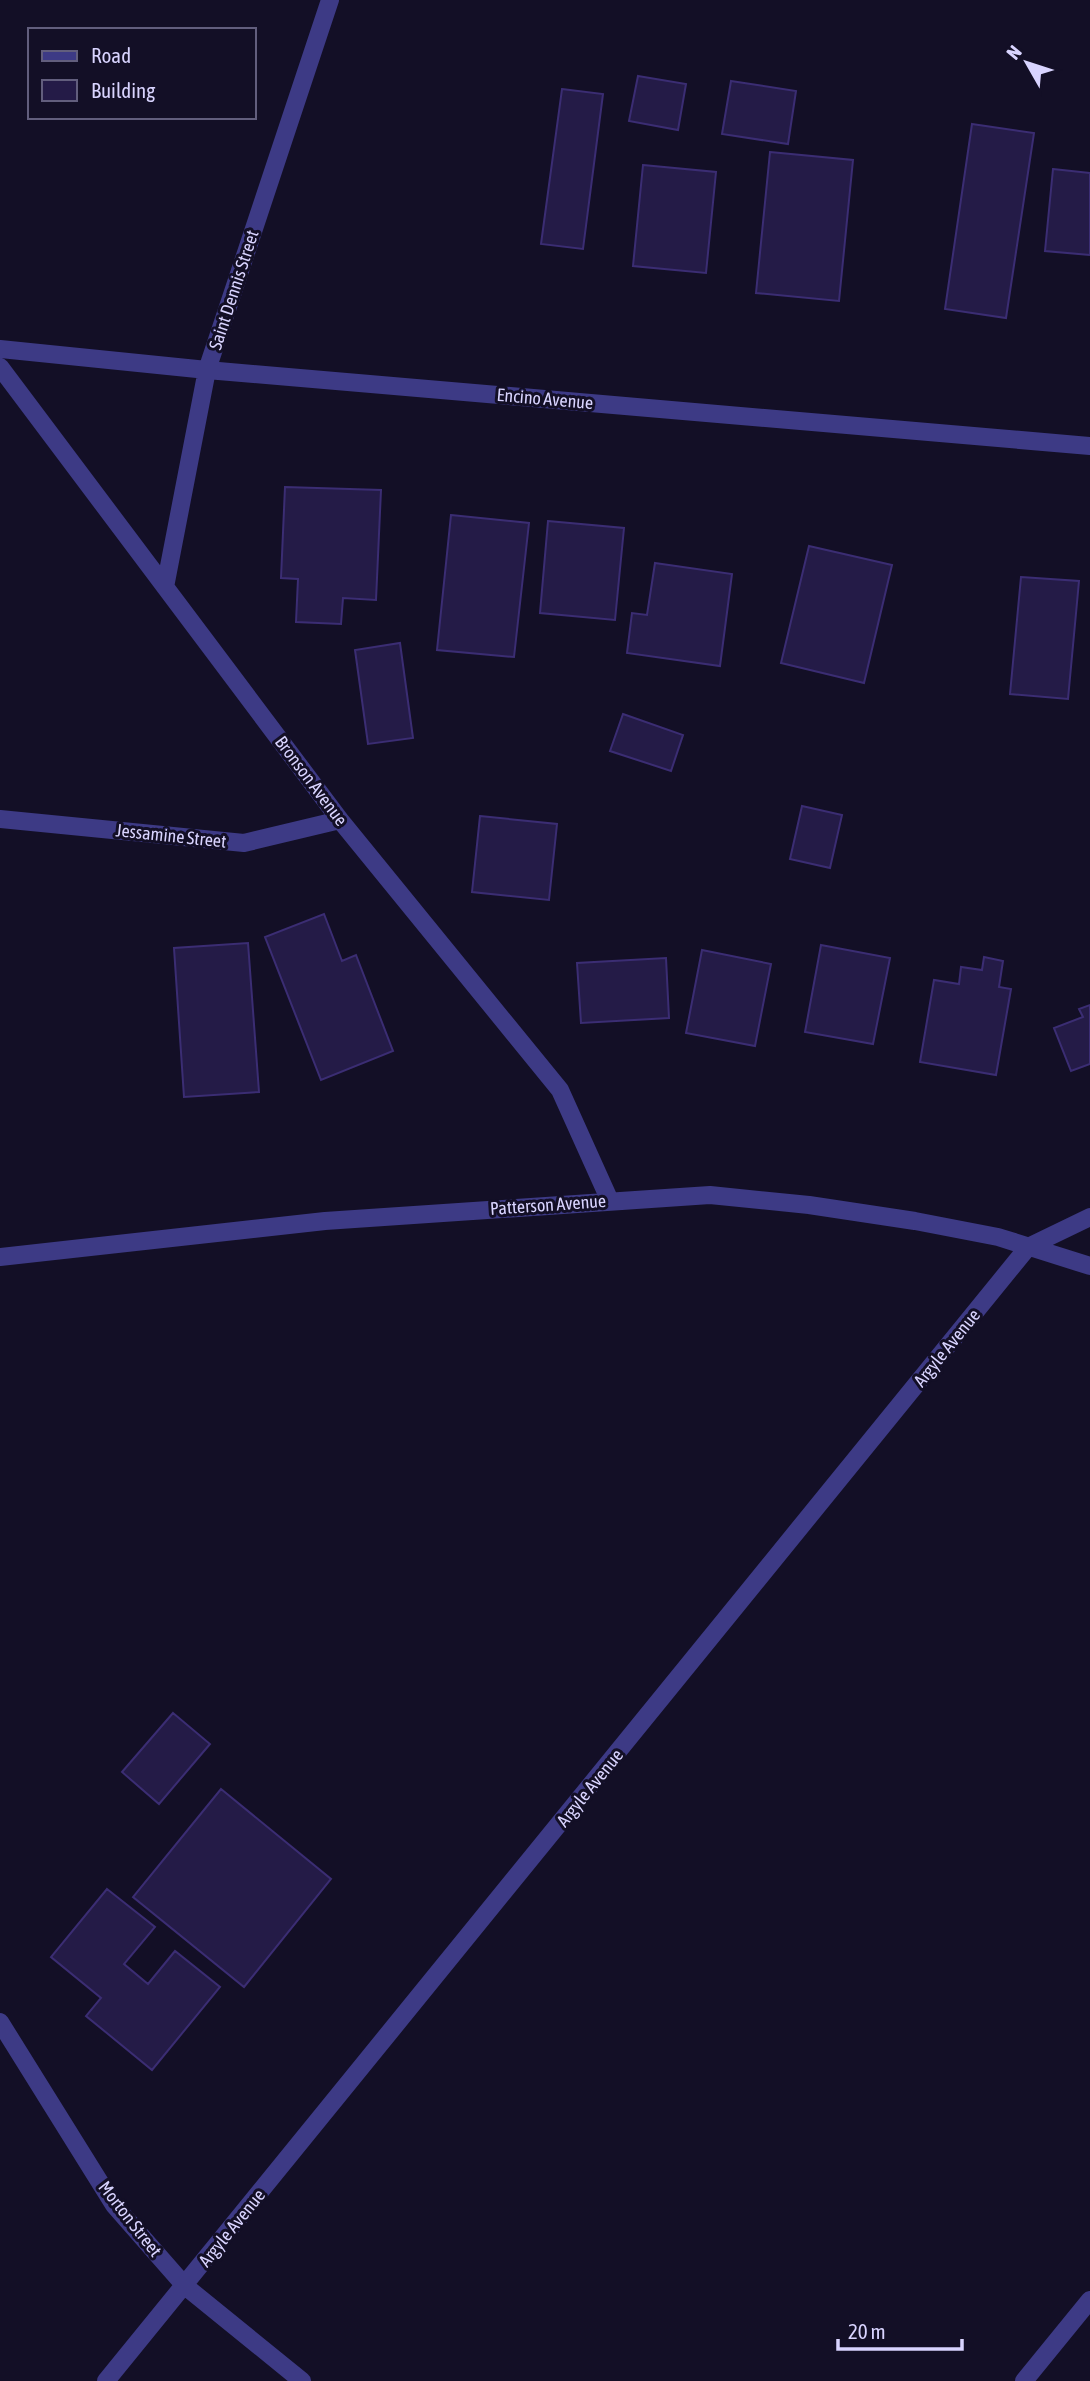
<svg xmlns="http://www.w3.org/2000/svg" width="1090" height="2381" font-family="'Asap Condensed',sans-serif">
	<rect width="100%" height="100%" fill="#130f26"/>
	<path fill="#241b47" stroke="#3b2d73" stroke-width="2" d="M638 76 686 84 678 130 629 121Z
		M731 81 796 91 788 144 722 134Z
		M562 89 603 94 583 249 541 244Z
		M972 124 1034 133 1006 318 945 309Z
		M770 152 853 160 839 301 756 293Z
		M643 165 716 172 706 273 633 266Z
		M1053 169 1090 173V255L1045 251Z
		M285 487 381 490 376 600 343 598 341 624 296 622 298 579 281 578Z
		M451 515 529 523 514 657 437 650Z
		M548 521 624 528 615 620 540 613Z
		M809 546 892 565 864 683 781 663Z
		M655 563 732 574 720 666 627 653 632 613 647 615Z
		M1021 577 1079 581 1068 699 1010 694Z
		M400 643 413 738 368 744 355 650Z
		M623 714 683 735 671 771 610 751Z
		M802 806 842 815 830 868 790 859Z
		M480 816 557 824 549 900 472 892Z
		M324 914 342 961 356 955 393 1051 321 1080 265 937Z
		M248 943 259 1092 184 1097 174 948Z
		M821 945 890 958 873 1044 805 1032Z
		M702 950 771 964 755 1046 686 1033Z
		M984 957 1003 961 999 987 1011 989 996 1075 920 1062 934 980 959 984 961 967 982 970Z
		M666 958 669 1018 581 1023 577 963Z
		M1090 1005V1064L1071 1071 1054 1028 1083 1017 1079 1009Z
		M173 1713 210 1744 159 1804 122 1772Z
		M221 1789 331 1879 244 1987 133 1897Z
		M107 1889 155 1927 124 1964 148 1984 175 1951 220 1987 152 2070 86 2016 101 1998 51 1957Z"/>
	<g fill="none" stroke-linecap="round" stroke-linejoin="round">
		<path stroke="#3d3a85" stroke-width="18" d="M0 349 207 370 1090 446
			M0 367 340 820 560 1090 610 1201
			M165 587 207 370 330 0
			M0 819 244 843 340 820
			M0 1257 325 1221 710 1195 809 1205 915 1221 998 1237 1090 1266
			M0 2022 114 2205 185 2286 302 2381
			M106 2381 1028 1247 1090 1217
			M1024 2381 1090 2300"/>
	</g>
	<g text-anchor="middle" stroke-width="6" stroke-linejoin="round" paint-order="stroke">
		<g font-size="18" fill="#d9d4ff" stroke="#130f26">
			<text transform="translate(234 290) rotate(-72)" y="6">Saint Dennis Street</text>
			<text transform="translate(545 399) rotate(5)" y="6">Encino Avenue</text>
			<text transform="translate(311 781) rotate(53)" y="6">Bronson Avenue</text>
			<text transform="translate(171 836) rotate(6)" y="6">Jessamine Street</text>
			<text transform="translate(548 1205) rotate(-4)" y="6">Patterson Avenue</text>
			<text transform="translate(947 1348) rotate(-51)" y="6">Argyle Avenue</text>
			<text transform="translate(590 1788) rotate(-51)" y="6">Argyle Avenue</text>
			<text transform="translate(130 2219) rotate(52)" y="6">Morton Street</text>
			<text transform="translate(232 2228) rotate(-51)" y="6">Argyle Avenue</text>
		</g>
	</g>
	<rect x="28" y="28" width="228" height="91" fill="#130f26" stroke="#625e7d" stroke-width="2"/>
	<rect x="42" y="51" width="35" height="10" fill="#3d3a85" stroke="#625e7d" stroke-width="2"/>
	<text x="91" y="63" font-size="21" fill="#d9d4ff">Road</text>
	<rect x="42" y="80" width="35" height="21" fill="#241b47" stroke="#625e7d" stroke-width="2"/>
	<text x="91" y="98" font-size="21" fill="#d9d4ff">Building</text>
	<g transform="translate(1027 63) rotate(309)" stroke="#130f26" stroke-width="5" paint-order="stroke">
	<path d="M0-5L12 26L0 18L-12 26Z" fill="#d9d4ff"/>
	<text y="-10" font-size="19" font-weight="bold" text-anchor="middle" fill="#d9d4ff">N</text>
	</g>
	<path d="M838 2339v10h124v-10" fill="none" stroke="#d9d4ff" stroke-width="3.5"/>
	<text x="848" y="2339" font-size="21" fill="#d9d4ff" stroke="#130f26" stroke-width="5" paint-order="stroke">20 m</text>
</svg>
